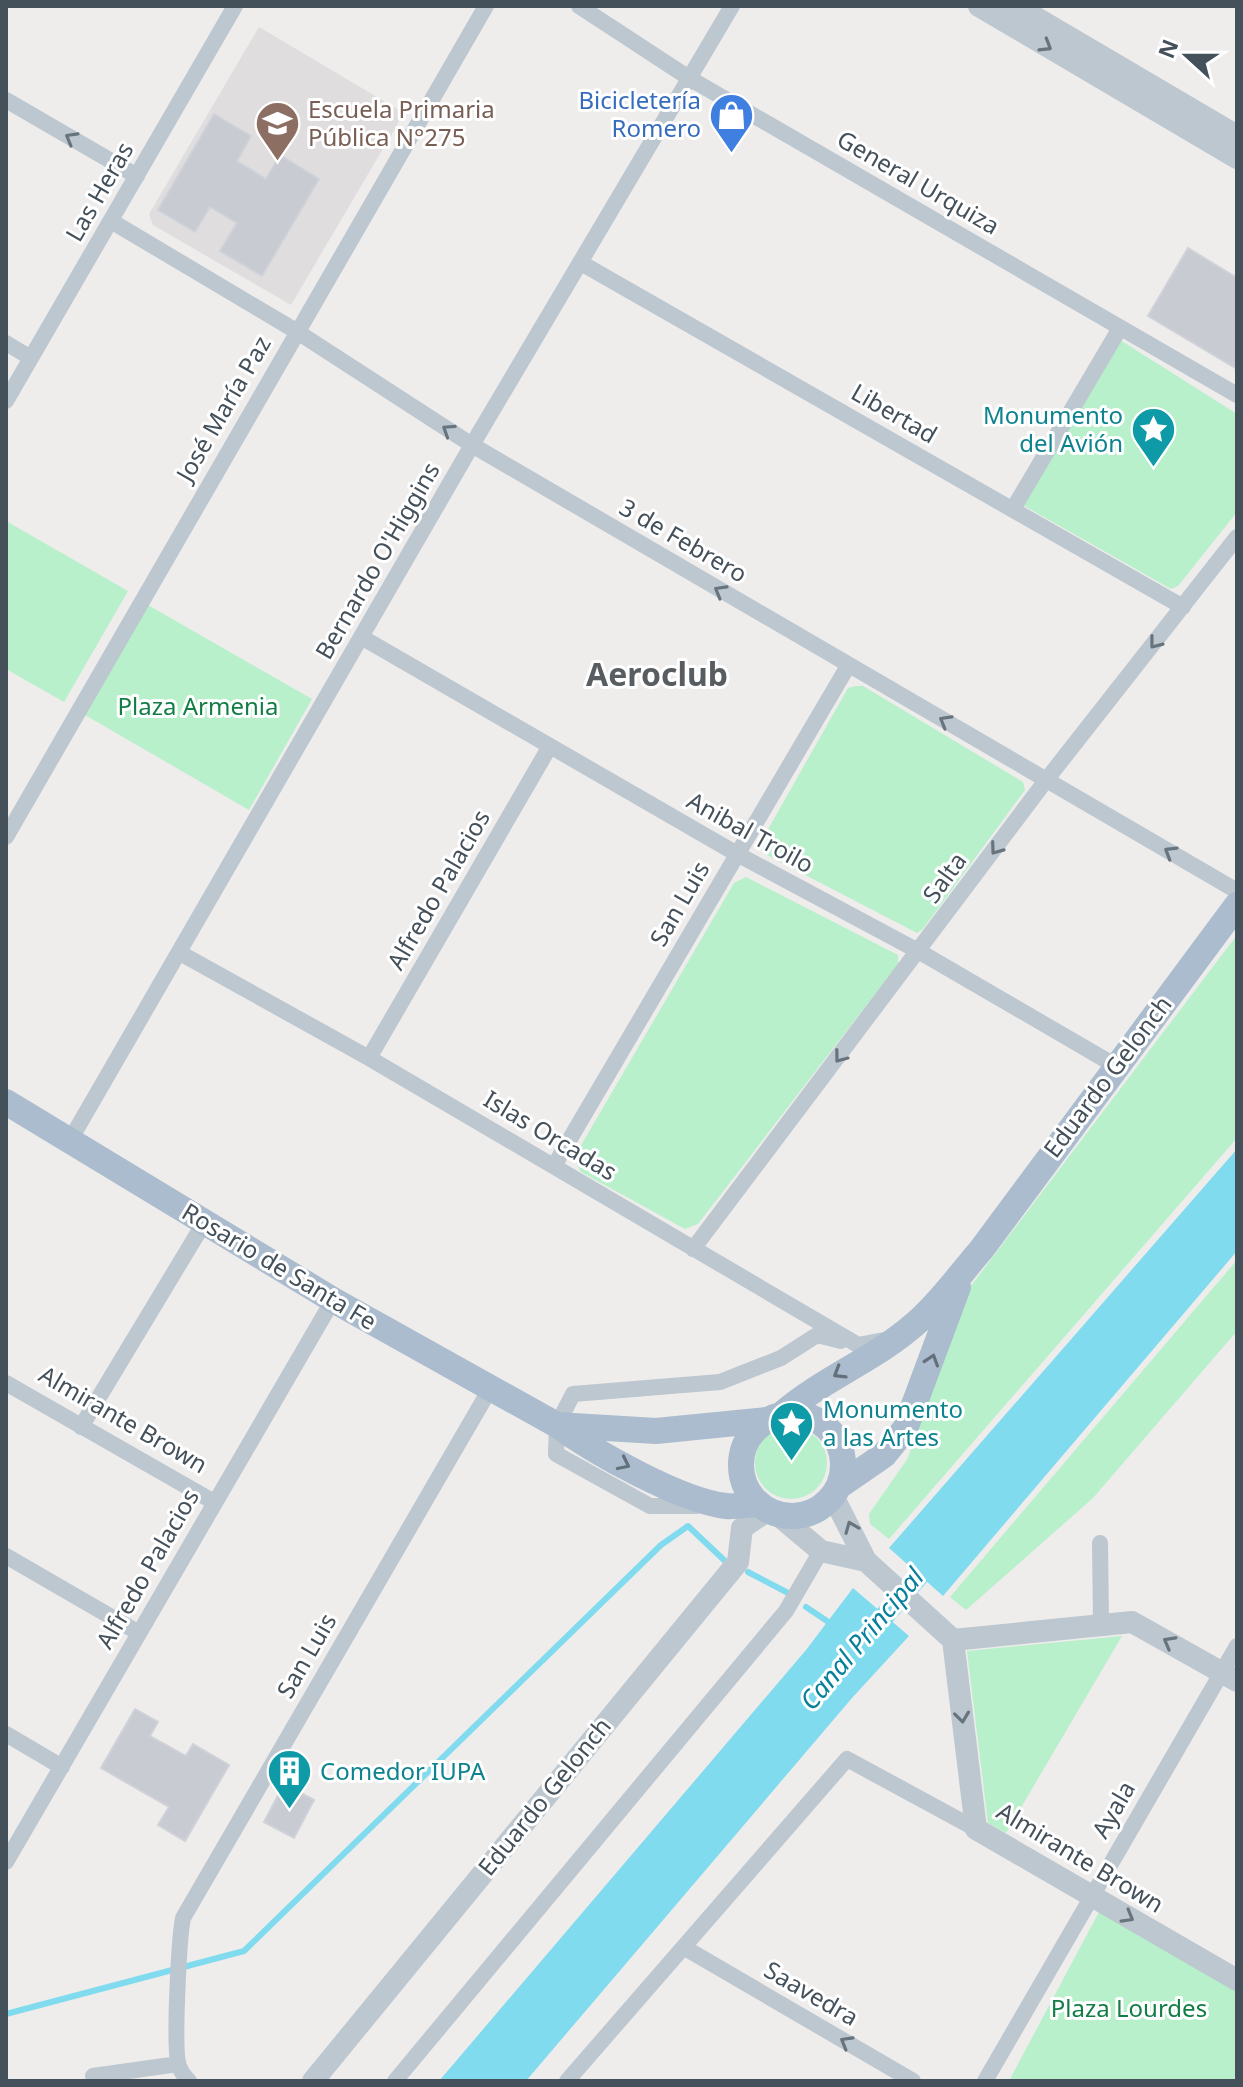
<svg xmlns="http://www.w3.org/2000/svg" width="1243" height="2087" font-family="'Noto Sans',sans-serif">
	<rect width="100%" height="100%" fill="#efecec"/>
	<path fill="#e0ddde" d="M259 27 404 113 291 305 153 225 149 214Z"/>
	<path fill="#b7f0cb" d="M1120 340 1237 414V512L1178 586 1171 589 1021 504Z
		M6 521 128 591 64 702 6 669Z
		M148 605 312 699 249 810 85 715Z
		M856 686H863L1023 782 1025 790 923 929 917 933 765 854 758 847 848 688Z
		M746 877 898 955V964L698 1224 685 1229 581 1172 575 1161 576 1154 734 883Z
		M1237 935V1138L889 1539 870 1524 869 1514 908 1458 961 1299Z
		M1237 1260V1331L1093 1498 966 1610 950 1597Z
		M755 1463a36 36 0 1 1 72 0a36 36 0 1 1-72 0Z
		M1122 1636 1006 1833 988 1823 967 1651Z
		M1100 1910 1237 1987V2081H1009Z"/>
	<path fill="#81dbef" d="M1237 1149V1251L943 1596 889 1548Z
		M853 1588 909 1636 852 1698 526 2081H439L806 1650Z"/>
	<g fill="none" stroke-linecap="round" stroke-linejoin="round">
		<path stroke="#81dbef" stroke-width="6" d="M748 1572 792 1595
			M806 1607 833 1625
			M6 2014 244 1951 661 1545 688 1526 724 1560"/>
		<path stroke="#81dbef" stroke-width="20" d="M869 1634 937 1555"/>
	</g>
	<path fill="#c8cbd1" stroke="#cfd2d8" stroke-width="2" d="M214 114 251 136 237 161 266 179 280 155 319 179 262 276 220 251 237 223 210 207 195 232 158 210Z
		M1188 248 1237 278V369L1148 316Z
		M135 1709 158 1722 150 1736 186 1756 193 1744 229 1765 185 1841 158 1825 169 1807 101 1768Z
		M284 1784 314 1800 294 1838 264 1822Z"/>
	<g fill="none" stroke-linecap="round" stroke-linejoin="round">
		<path stroke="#bcc7cf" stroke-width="16" d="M579 6 689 78 1237 395
			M6 100 137 176
			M111 221 296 331 472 445 1237 891
			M581 263 1183 607
			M6 343 31 358
			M6 401 235 6
			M1013 509 1120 328
			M363 638 737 854 920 952 1116 1066
			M6 837 486 6
			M180 953 369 1058 858 1345 884 1340
			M369 1058 550 746
			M69 1142 472 445 732 6
			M554 1166 848 666
			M693 1249 1047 779 1237 537
			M6 1383 214 1502
			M81 1427 204 1223
			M696 1506H650L556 1454 557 1425 573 1394 720 1382 781 1358 817 1335 841 1341
			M1100 1543 1101 1623
			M6 1556 139 1633
			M6 1734 62 1767
			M6 1862 333 1300
			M685 1948 913 2081
			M93 2076 178 2064
			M189 2081C185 2077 181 2072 179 2066 173 2051 179 1938 183 1918L490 1389
			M395 2081 786 1611 821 1551
			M567 2081 847 1759 976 1829
			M985 2081 1237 1646"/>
		<path stroke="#bcc7cf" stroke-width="22" d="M979 6 1237 158
			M1016 6 1237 136
			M833 1496 866 1561 953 1640 1132 1622 1237 1681
			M778 1515 821 1551 866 1561
			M953 1640 976 1829 1237 1980
			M313 2081 738 1562 742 1528 767 1511"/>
		<path stroke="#aabccd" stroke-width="26" d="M6 1102 333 1300 557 1425C594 1452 681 1501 726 1506 735 1507 747 1504 757 1504
			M741 1465a51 51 0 1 1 102 0a51 51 0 1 1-102 0Z
			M781 1415C822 1379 874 1360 915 1324 940 1303 960 1274 981 1250L1237 905
			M557 1425 656 1431 766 1420
			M839 1486 884 1455 905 1429 958 1287"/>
	</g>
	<defs><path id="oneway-chevron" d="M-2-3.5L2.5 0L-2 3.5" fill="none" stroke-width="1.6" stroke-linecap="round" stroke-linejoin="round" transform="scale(2)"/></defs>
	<g stroke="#68747d">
		<use href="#oneway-chevron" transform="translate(1046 46) rotate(31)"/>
		<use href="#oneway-chevron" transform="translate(71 138) rotate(-150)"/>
		<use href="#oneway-chevron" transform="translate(448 430) rotate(-147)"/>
		<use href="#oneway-chevron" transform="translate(720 591) rotate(-150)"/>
		<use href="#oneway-chevron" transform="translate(1155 643) rotate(128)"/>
		<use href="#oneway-chevron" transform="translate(945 721) rotate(-150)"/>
		<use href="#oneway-chevron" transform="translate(996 849) rotate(126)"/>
		<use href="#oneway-chevron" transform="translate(1170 852) rotate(-149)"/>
		<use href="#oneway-chevron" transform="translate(840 1057) rotate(127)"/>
		<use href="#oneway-chevron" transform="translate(851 1527) rotate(-112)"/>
		<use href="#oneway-chevron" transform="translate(1169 1642) rotate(-151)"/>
		<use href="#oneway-chevron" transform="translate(962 1717) rotate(83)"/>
		<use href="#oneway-chevron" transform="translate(1128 1917) rotate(30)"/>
		<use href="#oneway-chevron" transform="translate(846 2042) rotate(-150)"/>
	</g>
	<g stroke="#63707c">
		<use href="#oneway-chevron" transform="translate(932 1360) rotate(-72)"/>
		<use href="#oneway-chevron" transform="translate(839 1373) rotate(149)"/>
		<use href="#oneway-chevron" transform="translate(624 1464) rotate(26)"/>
	</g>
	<defs>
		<symbol id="shop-pin" viewBox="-11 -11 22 30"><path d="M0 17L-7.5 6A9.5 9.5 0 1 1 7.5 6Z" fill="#3f7fe0" stroke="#fff"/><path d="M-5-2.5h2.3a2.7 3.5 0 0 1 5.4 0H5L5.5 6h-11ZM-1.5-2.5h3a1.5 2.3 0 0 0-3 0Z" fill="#fff"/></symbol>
		<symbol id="school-pin" viewBox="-11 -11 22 30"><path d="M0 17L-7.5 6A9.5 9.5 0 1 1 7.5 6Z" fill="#8d6e63" stroke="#fff"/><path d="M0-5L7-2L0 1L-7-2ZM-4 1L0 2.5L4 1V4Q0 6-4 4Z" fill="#fff"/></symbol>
		<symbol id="sight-pin" viewBox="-11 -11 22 30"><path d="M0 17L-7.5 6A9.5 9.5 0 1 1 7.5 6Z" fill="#0f9aa8" stroke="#fff"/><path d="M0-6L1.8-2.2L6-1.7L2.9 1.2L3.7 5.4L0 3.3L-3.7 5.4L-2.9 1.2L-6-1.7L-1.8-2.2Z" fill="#fff"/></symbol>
		<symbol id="building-pin" viewBox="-11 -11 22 30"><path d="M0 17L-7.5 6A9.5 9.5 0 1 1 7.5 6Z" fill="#0f9aa8" stroke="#fff"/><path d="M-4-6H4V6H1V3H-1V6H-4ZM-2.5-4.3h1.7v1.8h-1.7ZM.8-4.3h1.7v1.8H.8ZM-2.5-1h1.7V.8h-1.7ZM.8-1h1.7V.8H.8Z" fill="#fff"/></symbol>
	</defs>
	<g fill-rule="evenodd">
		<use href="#shop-pin" x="706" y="90" width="51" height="69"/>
		<use href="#school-pin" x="252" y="98" width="51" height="69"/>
		<use href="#sight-pin" x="1128" y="404" width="51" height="69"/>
		<use href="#sight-pin" x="766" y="1398" width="51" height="69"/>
		<use href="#building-pin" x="264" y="1746" width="51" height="69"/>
	</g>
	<g text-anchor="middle" stroke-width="6" stroke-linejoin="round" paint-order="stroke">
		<g font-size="24" fill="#366cbe" stroke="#fff" text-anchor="end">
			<text x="701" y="109">Bicicletería<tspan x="701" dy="28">Romero</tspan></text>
		</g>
		<g font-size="24" fill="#785e54" stroke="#fff" text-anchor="start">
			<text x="308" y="118">Escuela Primaria<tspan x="308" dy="28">Pública N°275</tspan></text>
		</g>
		<g font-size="24" fill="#44505a" stroke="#fff">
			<text transform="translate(918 183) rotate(30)" y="8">General Urquiza</text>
			<text transform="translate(100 192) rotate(-60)" y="8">Las Heras</text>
			<text transform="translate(224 409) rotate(-60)" y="8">José María Paz</text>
			<text transform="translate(894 414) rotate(30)" y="8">Libertad</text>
			<text transform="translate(683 541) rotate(30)" y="8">3 de Febrero</text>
			<text transform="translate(378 561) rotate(-60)" y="8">Bernardo O'Higgins</text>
			<text transform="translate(750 833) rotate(29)" y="8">Anibal Troilo</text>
			<text transform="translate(945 878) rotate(-54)" y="8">Salta</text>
			<text transform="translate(439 890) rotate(-60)" y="8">Alfredo Palacios</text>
			<text transform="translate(680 904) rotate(-60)" y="8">San Luis</text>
			<text transform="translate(1108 1077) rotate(-53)" y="8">Eduardo Gelonch</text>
			<text transform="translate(550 1136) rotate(31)" y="8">Islas Orcadas</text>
			<text transform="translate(279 1267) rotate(31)" y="8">Rosario de Santa Fe</text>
			<text transform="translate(123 1420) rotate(30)" y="8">Almirante Brown</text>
			<text transform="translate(148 1569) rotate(-60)" y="8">Alfredo Palacios</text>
			<text transform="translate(307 1656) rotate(-60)" y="8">San Luis</text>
			<text transform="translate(545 1797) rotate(-51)" y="8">Eduardo Gelonch</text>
			<text transform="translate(1114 1810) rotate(-60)" y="8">Ayala</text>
			<text transform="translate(1080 1858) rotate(31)" y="8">Almirante Brown</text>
			<text transform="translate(811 1994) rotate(30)" y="8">Saavedra</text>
		</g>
		<g font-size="24" fill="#0d838f" stroke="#fff" text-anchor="start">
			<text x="1123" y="424" text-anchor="end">Monumento<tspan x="1123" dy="28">del Avión</tspan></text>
			<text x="823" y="1418">Monumento<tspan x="823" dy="28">a las Artes</tspan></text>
			<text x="320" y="1780">Comedor IUPA</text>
		</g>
		<g font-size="24" fill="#127e45" stroke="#fff">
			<text x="198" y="715">Plaza Armenia</text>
			<text x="1129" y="2017">Plaza Lourdes</text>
		</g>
		<g font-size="26" font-style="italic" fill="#07809c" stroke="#fff">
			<text transform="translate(862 1639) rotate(-50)" y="9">Canal Principal</text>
		</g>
		<g font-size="32" font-weight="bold" fill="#585d61" stroke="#fff">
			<text x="657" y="686">Aeroclub</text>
		</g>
	</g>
	<rect width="1243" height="2087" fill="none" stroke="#44505a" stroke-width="16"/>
	<g transform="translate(1187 56) rotate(291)" stroke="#ffffff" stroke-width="6" paint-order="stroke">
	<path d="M0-6L14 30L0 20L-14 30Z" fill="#44505a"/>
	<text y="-12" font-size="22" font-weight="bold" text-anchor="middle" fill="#44505a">N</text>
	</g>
</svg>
